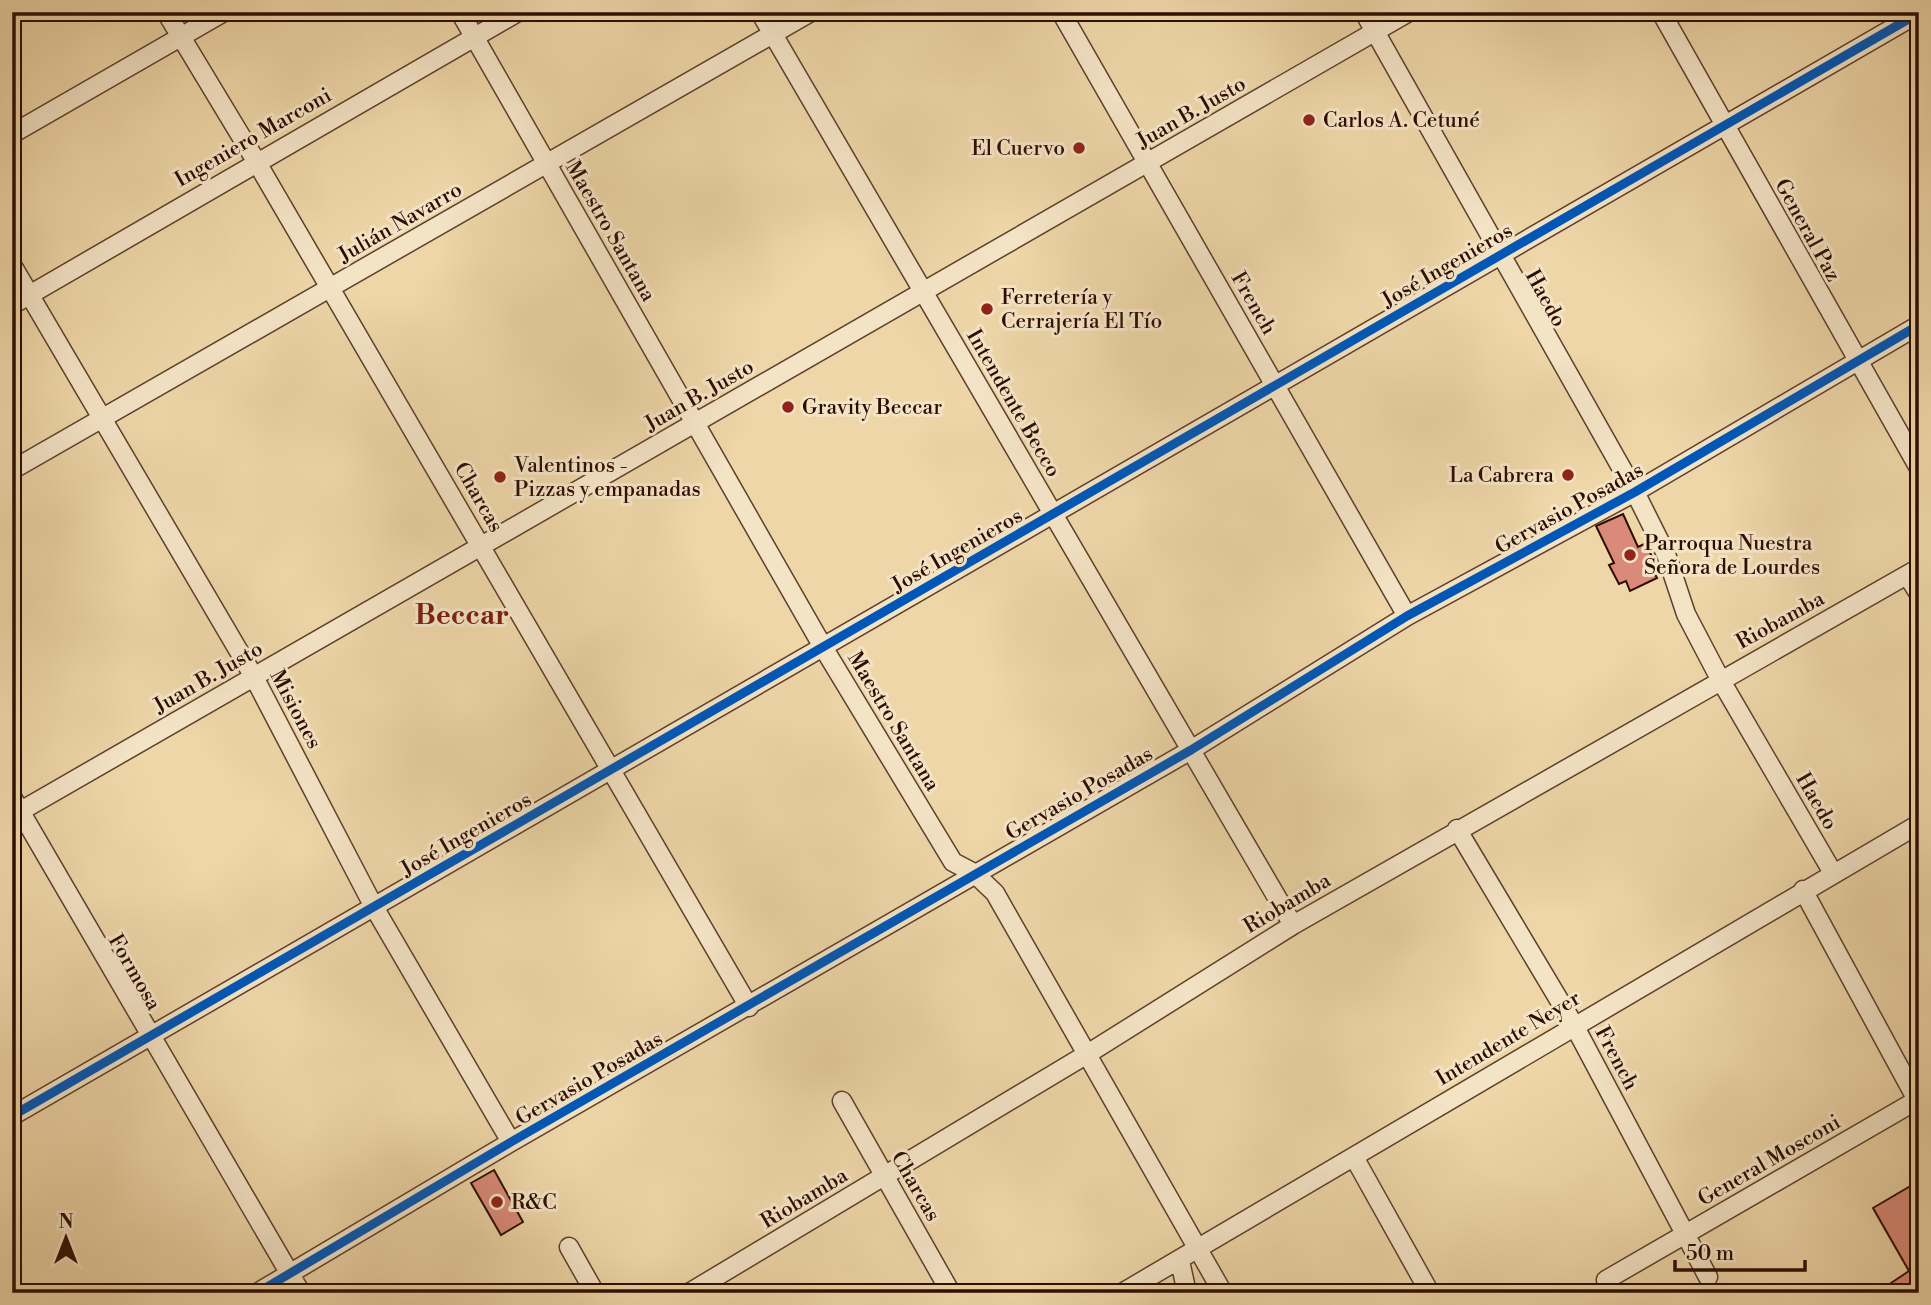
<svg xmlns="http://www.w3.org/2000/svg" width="1931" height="1305" font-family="'Libre Bodoni',serif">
	<rect width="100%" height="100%" fill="#eed6a8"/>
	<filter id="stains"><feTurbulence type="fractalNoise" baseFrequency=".00286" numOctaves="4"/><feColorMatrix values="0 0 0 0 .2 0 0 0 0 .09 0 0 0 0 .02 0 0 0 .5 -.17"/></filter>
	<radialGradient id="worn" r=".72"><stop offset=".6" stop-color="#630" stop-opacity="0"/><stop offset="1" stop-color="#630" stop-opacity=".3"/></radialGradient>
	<path fill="#da8a79" stroke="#2d0d00" stroke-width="2" d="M1623 514 1638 547 1646 543 1655 564 1651 566 1657 578 1630 591 1626 581 1619 584 1609 565 1614 563 1596 526Z
		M494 1170 523 1222 501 1235 471 1183Z
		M1919 1181V1293H1897L1891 1283 1909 1271 1873 1208Z"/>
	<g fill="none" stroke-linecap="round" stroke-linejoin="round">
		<defs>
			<path id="minor" d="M166 12 256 161 749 1007
				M460 12 823 647 953 862 974 873 995 893 1223 1293
				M760 12 1293 925
				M1061 12 1407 616
				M1364 12 1635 492 1666 554 1686 614 1720 679 1833 873
				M1661 12 1919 468
				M12 134 224 12
				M12 265 254 677 374 907 511 1142
				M12 305 518 12
				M12 470 811 12
				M1907 575 1919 594
				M12 797 301 1293
				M12 816 1409 12
				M1457 829 1574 1025 1708 1277
				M1803 890 1917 1100
				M842 1101 951 1293
				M12 1116 1919 13
				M1354 1157 1430 1293
				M569 1247 595 1293
				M1180 1261 1187 1293
				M1606 1280 1919 1099
				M257 1293 511 1142 1191 750 1407 616 1635 492 1919 325
				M689 1293 1089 1053 1293 925 1919 568
				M1122 1293 1919 824"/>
		</defs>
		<use href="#minor" stroke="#5d3f2a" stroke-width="21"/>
		<use href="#minor" stroke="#f4e4c6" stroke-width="18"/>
		<defs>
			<path id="cycleway" d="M12 1116 1919 13
				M257 1293 511 1142 1191 750 1407 616 1635 492 1919 325"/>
		</defs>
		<use href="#cycleway" stroke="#f4e4c6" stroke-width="13"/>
		<use href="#cycleway" stroke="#0057b8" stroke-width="9"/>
	</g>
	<g fill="#8f2418" stroke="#f4e4c6" stroke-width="2.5">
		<circle cx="1309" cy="120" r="7"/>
		<circle cx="1079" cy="148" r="7"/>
		<circle cx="987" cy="309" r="7"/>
		<circle cx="788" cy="407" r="7"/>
		<circle cx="1568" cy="475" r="7"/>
		<circle cx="500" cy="477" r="7"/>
		<circle cx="1630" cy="555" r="7"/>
		<circle cx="497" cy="1202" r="7"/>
	</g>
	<g text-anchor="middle" stroke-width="6" stroke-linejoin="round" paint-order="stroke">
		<g font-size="21" fill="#2d0d00" stroke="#f4e4c6">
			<text transform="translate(1191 112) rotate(-30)" y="7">Juan B. Justo</text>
			<text transform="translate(253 137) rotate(-30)" y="7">Ingeniero Marconi</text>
			<text transform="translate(400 222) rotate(-30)" y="7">Julián Navarro</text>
			<text transform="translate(1808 230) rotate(61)" y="7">General Paz</text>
			<text transform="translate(611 231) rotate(60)" y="7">Maestro Santana</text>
			<text transform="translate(1447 265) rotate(-30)" y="7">José Ingenieros</text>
			<text transform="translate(1546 298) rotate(61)" y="7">Haedo</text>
			<text transform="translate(1254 303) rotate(60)" y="7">French</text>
			<text transform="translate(699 395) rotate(-30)" y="7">Juan B. Justo</text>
			<text transform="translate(1014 403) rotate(60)" y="7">Intendente Becco</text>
			<text transform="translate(479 497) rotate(60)" y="7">Charcas</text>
			<text transform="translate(1569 508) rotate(-29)" y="7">Gervasio Posadas</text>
			<text transform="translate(957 550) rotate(-30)" y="7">José Ingenieros</text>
			<text transform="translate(1780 620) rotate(-29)" y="7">Riobamba</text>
			<text transform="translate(208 677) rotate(-30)" y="7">Juan B. Justo</text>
			<text transform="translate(296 709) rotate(62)" y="7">Misiones</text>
			<text transform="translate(894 721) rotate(59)" y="7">Maestro Santana</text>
			<text transform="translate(1079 793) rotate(-30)" y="7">Gervasio Posadas</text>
			<text transform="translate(1817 801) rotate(60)" y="7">Haedo</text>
			<text transform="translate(466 834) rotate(-30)" y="7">José Ingenieros</text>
			<text transform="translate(1287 903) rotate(-31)" y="7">Riobamba</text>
			<text transform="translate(135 972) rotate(60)" y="7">Formosa</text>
			<text transform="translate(1508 1038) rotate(-31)" y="7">Intendente Neyer</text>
			<text transform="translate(1617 1058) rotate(62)" y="7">French</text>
			<text transform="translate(589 1078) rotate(-30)" y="7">Gervasio Posadas</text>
			<text transform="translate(1769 1160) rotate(-30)" y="7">General Mosconi</text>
			<text transform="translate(916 1186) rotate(60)" y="7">Charcas</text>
			<text transform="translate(804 1198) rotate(-31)" y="7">Riobamba</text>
		</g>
		<g font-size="21" fill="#2d0d00" stroke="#f4e4c6" text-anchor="start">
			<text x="1323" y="127">Carlos A. Cetuné</text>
			<text x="1065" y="155" text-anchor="end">El Cuervo</text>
			<text x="1001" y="304">Ferretería y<tspan x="1001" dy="24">Cerrajería El Tío</tspan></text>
			<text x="802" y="414">Gravity Beccar</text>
			<text x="514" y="472">Valentinos -<tspan x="514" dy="24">Pizzas y empanadas</tspan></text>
			<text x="1554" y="482" text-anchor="end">La Cabrera</text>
			<text x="1644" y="550">Parroqua Nuestra<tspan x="1644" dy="24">Señora de Lourdes</tspan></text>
			<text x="511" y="1209">R&amp;C</text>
		</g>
		<g font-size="28" font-weight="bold" fill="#7a1f14" stroke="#f4e4c6">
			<text x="462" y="624">Beccar</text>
		</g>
	</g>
	<rect width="1931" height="1305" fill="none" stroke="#eed6a8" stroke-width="42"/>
	<rect x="14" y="14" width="1903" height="1277" fill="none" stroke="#2d0d00" stroke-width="3.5"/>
	<rect x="21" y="21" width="1889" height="1263" fill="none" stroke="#2d0d00" stroke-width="2"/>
	<g transform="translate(66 1238)" stroke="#f4e4c6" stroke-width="5" paint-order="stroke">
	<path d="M0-5L12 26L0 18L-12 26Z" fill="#2d0d00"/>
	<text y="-10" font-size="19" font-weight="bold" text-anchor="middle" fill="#2d0d00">N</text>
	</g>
	<path d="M1675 1260v10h130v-10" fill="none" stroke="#2d0d00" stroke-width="3.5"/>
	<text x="1686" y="1260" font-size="21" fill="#2d0d00" stroke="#f4e4c6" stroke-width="5" paint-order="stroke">50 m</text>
	<rect width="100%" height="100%" filter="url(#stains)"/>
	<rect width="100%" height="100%" fill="url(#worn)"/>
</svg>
